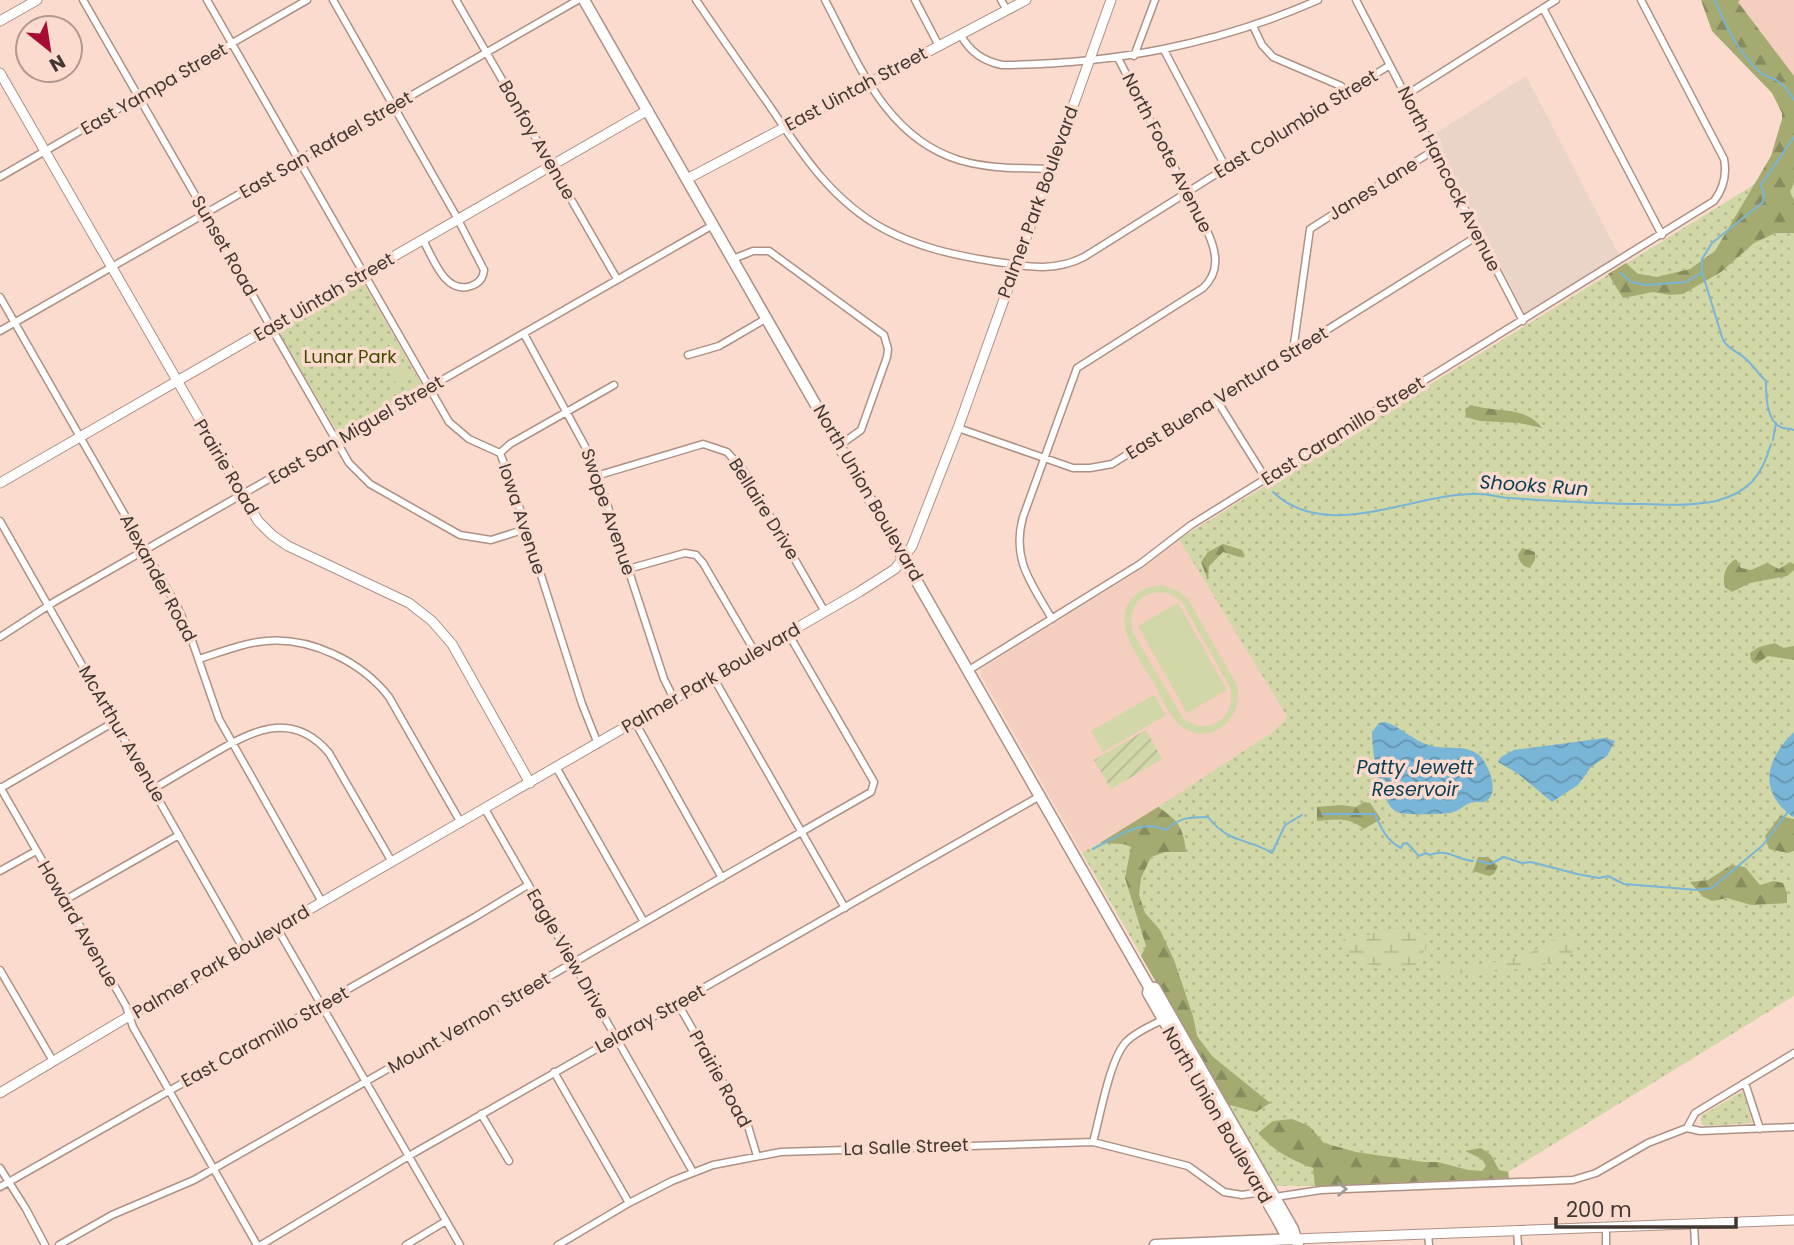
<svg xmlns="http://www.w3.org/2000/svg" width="1794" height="1245" font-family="Poppins,sans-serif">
	<defs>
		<pattern id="grass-dots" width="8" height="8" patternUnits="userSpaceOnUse" patternTransform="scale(1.75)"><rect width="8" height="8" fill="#d1d7a6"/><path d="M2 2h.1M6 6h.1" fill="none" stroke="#b5b98f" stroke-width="1.8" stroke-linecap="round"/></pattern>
		<pattern id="forest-firs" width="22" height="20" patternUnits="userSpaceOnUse" patternTransform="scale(1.75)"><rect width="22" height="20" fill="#a4aa70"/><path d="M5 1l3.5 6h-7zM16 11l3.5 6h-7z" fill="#878b5d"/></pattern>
		<pattern id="wetland-marsh" width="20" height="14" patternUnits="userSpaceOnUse" patternTransform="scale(1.75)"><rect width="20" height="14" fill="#d1d7a6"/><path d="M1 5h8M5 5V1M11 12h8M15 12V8" fill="none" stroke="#b5b98f"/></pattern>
		<pattern id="garden-furrows" width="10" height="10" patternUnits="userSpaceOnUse" patternTransform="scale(1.75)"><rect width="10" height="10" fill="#d1d7a6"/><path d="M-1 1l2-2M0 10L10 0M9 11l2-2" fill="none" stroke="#b5b98f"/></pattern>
		<pattern id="water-waves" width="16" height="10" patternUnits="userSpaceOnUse" patternTransform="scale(1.75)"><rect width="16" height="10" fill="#79b5d6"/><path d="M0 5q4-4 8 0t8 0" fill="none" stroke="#6594ae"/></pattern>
	</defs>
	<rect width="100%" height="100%" fill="#fadbce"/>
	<path fill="#e9d4c7" d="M1526 76 1619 255 1525 313 1433 135Z"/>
	<path fill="#f4cebe" d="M1740 0H1794V76L1737 1Z
		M1179 539 1287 715 1285 721 1271 733 1146 815 1082 853 981 676V669L1143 568Z"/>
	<path fill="url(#grass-dots)" d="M1794 160V996L1508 1172 1509 1178 1356 1186H1275L1082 853 1146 815 1271 733 1285 721 1287 716 1179 539Z
		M359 283 364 284 422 385 338 433 277 330Z
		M1741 1092 1744 1093 1752 1123 1705 1126 1701 1123V1116Z"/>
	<path fill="url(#forest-firs)" d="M1701 0H1740L1738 2 1794 76V183L1790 192 1794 200V233H1775L1754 243 1721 272 1683 294 1670 295 1653 292 1623 298 1608 274 1626 263 1638 274 1657 277 1690 269 1715 251 1771 156 1782 119V113L1772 93 1712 31Z
		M1471 405C1495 413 1525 405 1542 428L1519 423 1480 421 1466 417 1465 409Z
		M1223 544 1242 550 1245 556 1239 557 1223 552 1209 566 1208 580 1201 562 1208 552Z
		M1522 548 1535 552V560L1530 568C1522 566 1520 563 1518 555Z
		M1736 559 1741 568 1751 570 1767 563 1779 569 1790 562 1794 564V570L1787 576 1750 583 1732 592 1725 587C1722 576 1725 565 1736 559Z
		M1775 643 1783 648 1794 646V660L1768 656 1756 664 1751 660 1750 653 1759 647Z
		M1364 802 1370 803 1381 819 1364 829C1350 817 1335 819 1317 821V807L1341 805 1356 807Z
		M1158 807C1179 821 1183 827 1186 852H1165L1151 857 1141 878 1139 895 1145 913 1160 930 1174 960 1193 1016 1197 1036 1212 1056 1270 1103 1256 1112 1226 1104 1141 956 1146 946 1125 878 1131 847 1124 844 1100 843Z
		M1780 816 1794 819V851L1788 853 1769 849 1765 836Z
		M1478 857H1488L1498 866 1494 874 1489 876 1473 871Z
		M1731 865 1745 867 1760 885 1774 881 1783 883 1787 893V903L1751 905 1727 898 1713 901 1703 897 1690 882 1708 880Z
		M1292 1119 1309 1126 1324 1143 1356 1152 1424 1162H1438L1468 1170 1482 1171 1486 1166 1482 1159 1465 1151 1481 1148 1491 1155 1499 1170 1508 1172 1509 1178 1315 1186 1313 1168C1291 1160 1274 1151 1258 1133L1273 1121Z"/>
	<path fill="url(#wetland-marsh)" d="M1398 928 1422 932 1428 937V943L1417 965C1385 969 1361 970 1338 944L1348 936C1366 938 1381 930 1398 928Z
		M1568 937 1578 944 1567 959C1524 969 1481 977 1438 972L1435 966H1484L1501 960 1525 956 1550 941Z"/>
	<path fill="url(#garden-furrows)" d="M1146 730 1162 759 1111 789 1094 760Z"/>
	<path fill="#d1d7a6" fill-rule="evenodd" d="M397 362 407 379 397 385 387 368Z
		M1162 585 1178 591 1188 599 1237 685C1245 717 1211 749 1181 726 1168 715 1160 695 1152 680 1139 657 1110 624 1133 597 1140 589 1151 586 1162 585ZM1158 592 1170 594 1182 602 1230 687C1238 718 1207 738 1183 718L1133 633C1127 612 1137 595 1158 592Z
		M1178 603 1227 690 1187 713 1138 626Z
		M1154 695 1166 715 1103 752 1091 731Z"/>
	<path fill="url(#water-waves)" d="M1385 722C1402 727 1414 742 1432 746 1447 750 1465 744 1479 755 1488 763 1502 795 1484 802 1481 803 1477 801 1474 802 1465 803 1459 812 1450 813 1440 814 1404 816 1397 812 1379 803 1372 751 1372 732L1379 723Z
		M1794 732V816L1793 817C1758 792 1765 760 1794 732Z
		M1605 738 1615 741 1607 756 1591 767 1578 785 1552 802 1517 773 1498 762 1501 757 1514 750Z"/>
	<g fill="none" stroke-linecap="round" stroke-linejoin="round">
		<path stroke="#79b5d6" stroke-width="2" d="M1715 0C1725 27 1740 54 1761 73 1766 77 1771 77 1776 80 1784 84 1789 92 1794 100
			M1794 137 1761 185 1764 194 1763 202 1712 243 1702 259V272L1723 340C1729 350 1737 351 1746 359 1753 365 1758 374 1766 381 1766 395 1766 423 1783 428 1786 429 1790 428 1794 430
			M1621 273 1631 282 1647 285 1686 282 1701 273
			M1773 440 1776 423
			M1273 492C1328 544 1414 492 1478 494 1488 494 1499 497 1509 498 1553 501 1597 504 1642 504 1666 505 1692 506 1716 501 1750 492 1762 475 1771 444
			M1322 814H1375C1381 828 1387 841 1401 848L1403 844 1407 843 1419 856 1426 853 1430 855C1448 848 1457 860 1473 861
			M1093 849C1118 837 1140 818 1166 830 1180 817 1190 817 1208 817 1230 845 1246 837 1272 853L1285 825 1302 815
			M1479 861 1490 864 1504 857 1522 863 1531 862 1577 874 1599 878 1608 876 1624 884 1698 890 1712 888 1763 845 1787 813"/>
		<defs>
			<path id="street" d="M83 0 349 463 370 484 460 535 491 540 526 529
				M207 0 449 422 469 439 500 453 512 484 582 704 598 744
				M333 0 455 214 484 270C483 279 479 283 471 286 445 295 433 258 423 240
				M456 0 617 279
				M696 0C720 35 744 70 769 105 801 153 832 201 884 229 918 247 953 255 991 261 1024 266 1053 273 1084 257L1390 65
				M825 0C858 62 885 137 959 160 988 169 1020 168 1049 169
				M915 0 939 46
				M1001 0 1007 10
				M1356 0 1523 321
				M1543 8 1662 235
				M1253 26 1262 45 1273 57 1341 86 1347 92
				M960 34C970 52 983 61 1002 65 1113 64 1216 45 1318 0
				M1164 50 1226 168
				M1134 56 1155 0
				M1406 95 1556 0
				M0 177 307 0
				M733 259 753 251H769L884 335 888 349 887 357 861 430 840 445
				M0 297 178 608 189 632 219 719 322 902
				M0 331 578 0
				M524 334 593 461 664 679 674 699
				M1293 351 1310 229 1434 150
				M688 355 719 346 767 318
				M1216 399 1266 479
				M958 428 1073 468H1090L1112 464 1479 235
				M500 453 510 444 614 385
				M599 475 703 444 727 452 744 471 825 612
				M0 521 243 948
				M628 569 685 553 696 555 703 563 755 652
				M1052 619C1032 584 1011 560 1023 517L1077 368 1203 288C1220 272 1217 253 1208 233L1118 58
				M0 637 54 602 713 225
				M199 659C221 652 243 643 266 641 311 637 362 662 389 697L461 823
				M969 670 1140 564 1191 525 1714 201C1724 188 1727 175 1724 159L1641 0
				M713 677 845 908
				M635 722 722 878
				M556 767 644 922
				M0 787 126 1006 133 1027 257 1245
				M1 788 114 722
				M153 789C172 778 190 767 209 756 250 732 291 708 329 753L392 862
				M485 809 693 1172
				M0 871 36 851
				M65 900 179 835
				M277 928 460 1245
				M0 970 53 1061
				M678 1004 748 1126 757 1156
				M554 1072 629 1203
				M1745 1083 1760 1129
				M481 1114 509 1161
				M1687 1128 1700 1131 1794 1127
				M1093 1142C1100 1117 1110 1057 1127 1041 1137 1031 1153 1025 1166 1018
				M0 1168 26 1209 45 1245
				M0 1187 475 917 528 885
				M1275 1197 1321 1190 1573 1180 1596 1173 1648 1143 1687 1128 1695 1113 1794 1053
				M1694 1224 1695 1245
				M1606 1228V1245
				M1517 1231 1518 1245
				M1428 1234 1429 1245
				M59 1245 112 1215 194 1180 871 792 874 782 788 633
				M261 1245 414 1153 1040 796
				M406 1245 446 1221
				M558 1245 629 1203 672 1181 713 1165 781 1152 1093 1142 1188 1166 1224 1192 1242 1195 1262 1192"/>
			<path id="secondary" d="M0 21 37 0
				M0 73 258 521 272 535 288 546 409 603 432 621 452 644 530 783
				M687 179 1026 0
				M0 483 648 110
				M0 1093 277 928 859 592 895 569 912 546 958 428 1111 0
				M1294 1239 1794 1220"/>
			<path id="primary" d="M584 0 1149 987 1148 993 1281 1226 1284 1232 1294 1239
				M1149 987 1155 988 1293 1229 1298 1245
				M1155 1245 1294 1239"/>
		</defs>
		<use href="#street" stroke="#ae9185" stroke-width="9"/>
		<use href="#secondary" stroke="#ae9185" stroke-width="11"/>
		<use href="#primary" stroke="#ae9185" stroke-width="13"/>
		<use href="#street" stroke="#fff" stroke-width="6"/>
		<use href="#secondary" stroke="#fff" stroke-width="9"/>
		<use href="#primary" stroke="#fff" stroke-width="10"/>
	</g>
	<defs><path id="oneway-chevron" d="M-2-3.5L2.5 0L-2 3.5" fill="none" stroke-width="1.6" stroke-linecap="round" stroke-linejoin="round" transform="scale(1.75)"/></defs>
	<use stroke="#a19b98" href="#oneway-chevron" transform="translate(1342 1189) rotate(-2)"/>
	<g text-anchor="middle" stroke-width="7" stroke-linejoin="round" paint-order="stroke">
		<g font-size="18" fill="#433732" stroke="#fadbce">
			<text transform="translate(154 89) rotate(-30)" y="6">East Yampa Street</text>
			<text transform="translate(856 89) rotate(-28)" y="6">East Uintah Street</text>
			<text transform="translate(1296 124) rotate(-32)" y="6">East Columbia Street</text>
			<text transform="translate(537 140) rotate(60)" y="6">Bonfoy Avenue</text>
			<text transform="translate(326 145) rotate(-30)" y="6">East San Rafael Street</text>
			<text transform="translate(1167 153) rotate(63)" y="6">North Foote Avenue</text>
			<text transform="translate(1449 179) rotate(63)" y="6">North Hancock Avenue</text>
			<text transform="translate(1373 189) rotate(-32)" y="6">Janes Lane</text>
			<text transform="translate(1038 202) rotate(-70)" y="6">Palmer Park Boulevard</text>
			<text transform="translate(224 246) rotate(60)" y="6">Sunset Road</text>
			<text transform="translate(324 297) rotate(-30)" y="6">East Uintah Street</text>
			<text transform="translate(1227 393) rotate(-32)" y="6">East Buena Ventura Street</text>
			<text transform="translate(356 430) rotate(-30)" y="6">East San Miguel Street</text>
			<text transform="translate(1343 431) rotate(-32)" y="6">East Caramillo Street</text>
			<text transform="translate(226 467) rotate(59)" y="6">Prairie Road</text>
			<text transform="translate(868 493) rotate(60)" y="6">North Union Boulevard</text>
			<text transform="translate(764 509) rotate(58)" y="6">Bellaire Drive</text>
			<text transform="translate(608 512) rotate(71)" y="6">Swope Avenue</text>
			<text transform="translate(522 519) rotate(72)" y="6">Iowa Avenue</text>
			<text transform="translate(158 578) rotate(62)" y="6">Alexander Road</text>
			<text transform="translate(711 678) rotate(-30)" y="6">Palmer Park Boulevard</text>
			<text transform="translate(122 734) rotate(60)" y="6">McArthur Avenue</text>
			<text transform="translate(78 924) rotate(60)" y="6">Howard Avenue</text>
			<text transform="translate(568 954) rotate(60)" y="6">Eagle View Drive</text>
			<text transform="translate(221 962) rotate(-31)" y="6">Palmer Park Boulevard</text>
			<text transform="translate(650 1019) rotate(-29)" y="6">Lelaray Street</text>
			<text transform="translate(469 1023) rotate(-30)" y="6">Mount Vernon Street</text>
			<text transform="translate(265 1037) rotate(-29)" y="6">East Caramillo Street</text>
			<text transform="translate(720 1079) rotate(61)" y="6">Prairie Road</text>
			<text transform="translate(1217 1115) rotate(60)" y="6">North Union Boulevard</text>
			<text transform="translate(906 1147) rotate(-2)" y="6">La Salle Street</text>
		</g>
		<g font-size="18" fill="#464a01" stroke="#fadbce">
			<text x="350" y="363">Lunar Park</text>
		</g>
		<g font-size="19" font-style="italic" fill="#093d54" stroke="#fadbce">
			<text transform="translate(1534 485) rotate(4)" y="7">Shooks Run</text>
			<text x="1415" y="774">Patty Jewett<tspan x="1415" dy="22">Reservoir</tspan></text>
		</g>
	</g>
	<g transform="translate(49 49) rotate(150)"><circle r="33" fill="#fadbce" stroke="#b19990" stroke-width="2"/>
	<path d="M0-5L12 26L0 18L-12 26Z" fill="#a70d34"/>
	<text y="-10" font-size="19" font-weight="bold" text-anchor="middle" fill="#433732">N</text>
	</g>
	<path d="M1556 1217v10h180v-10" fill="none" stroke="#433732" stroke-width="3.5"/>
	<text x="1566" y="1217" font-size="21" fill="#433732" stroke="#fadbce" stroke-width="5" paint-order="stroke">200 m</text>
</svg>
